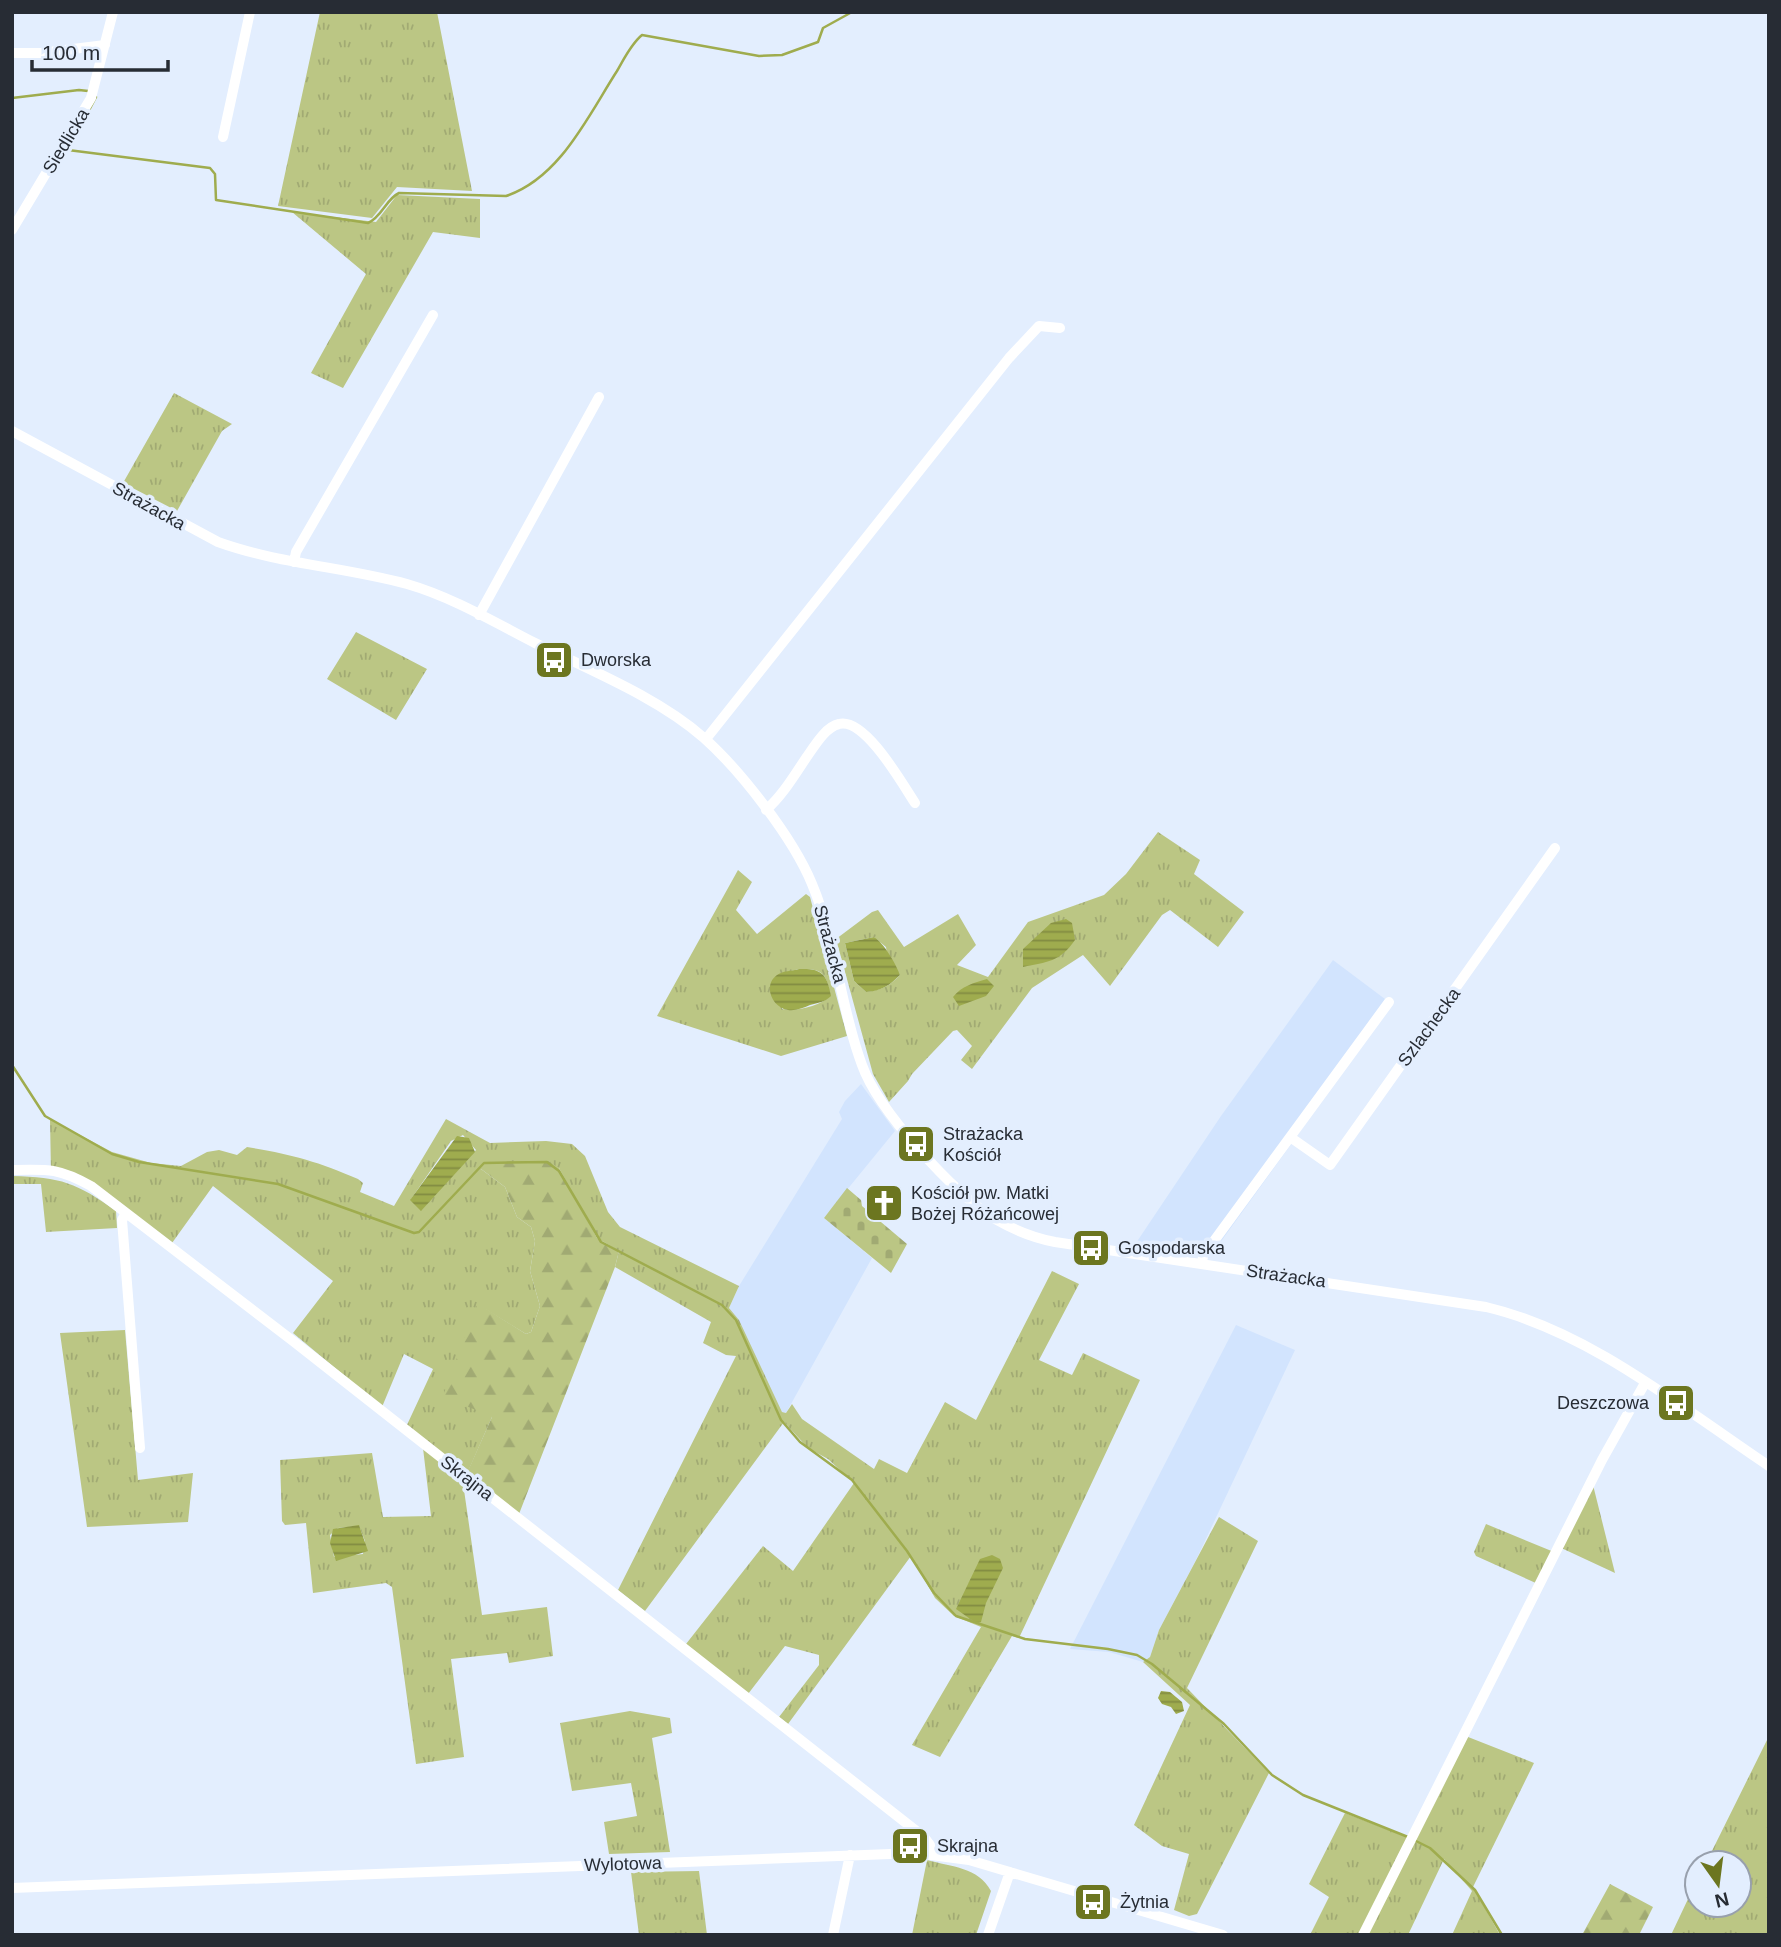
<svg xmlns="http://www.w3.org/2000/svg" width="1781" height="1947" font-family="Arial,sans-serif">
	<defs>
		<pattern id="grass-tufts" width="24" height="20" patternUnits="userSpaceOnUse" patternTransform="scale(1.75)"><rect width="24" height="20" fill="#bbc684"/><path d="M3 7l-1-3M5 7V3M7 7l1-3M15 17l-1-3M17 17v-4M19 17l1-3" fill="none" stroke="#a1aa73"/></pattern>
		<pattern id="forest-firs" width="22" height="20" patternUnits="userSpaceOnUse" patternTransform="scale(1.75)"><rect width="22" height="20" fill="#bbc684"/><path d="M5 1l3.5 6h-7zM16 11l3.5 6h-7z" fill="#a1aa73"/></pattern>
		<pattern id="cemetery-stones" width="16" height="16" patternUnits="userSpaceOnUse" patternTransform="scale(1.75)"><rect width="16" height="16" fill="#bbc684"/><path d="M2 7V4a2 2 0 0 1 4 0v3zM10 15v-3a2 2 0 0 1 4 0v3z" fill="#a1aa73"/></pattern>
		<pattern id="water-rules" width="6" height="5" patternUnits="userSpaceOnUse" patternTransform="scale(1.75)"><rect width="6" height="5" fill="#9fac4e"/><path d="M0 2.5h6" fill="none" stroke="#828c42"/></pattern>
	</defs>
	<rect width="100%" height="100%" fill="#e3eefe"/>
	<path fill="#d2e4fe" d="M1333 960 1389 1002 1297 1136 1209 1258 1134 1246 1221 1116Z
		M861 1084 895 1131 824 1218 872 1258 786 1413 782 1412 729 1308 739 1286 842 1119 839 1112 845 1101Z
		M1236 1325 1295 1350 1196 1560 1159 1630 1150 1657 1143 1662 1109 1652 1070 1649Z"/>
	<path fill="url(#grass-tufts)" fill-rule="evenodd" d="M320 12H437L472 191 397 187 372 218 278 206Z
		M397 195 480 199V238L433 232 343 388 311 373 366 274 292 212 376 222Z
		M174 393 232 424 222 431 177 511 123 483Z
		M356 632 427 669 396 720 327 679Z
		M1158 832 1200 860 1194 874 1244 912 1218 947 1170 910 1162 915 1110 986 1083 955 1032 988 972 1069 961 1060 972 1046 957 1030 953 1031 912 1074 908 1081 889 1102 873 1074 836 939 872 912 878 910 904 947 958 914 976 945 957 965 988 977 1028 922 1104 895 1126 874ZM874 937 886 947 887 954 900 975C890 986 881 990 866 992L854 981 845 943Z
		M738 870 752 882 736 910 757 934 806 894 810 897 847 1036 781 1056 657 1016ZM799 969C822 968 827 973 830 996 820 1006 796 1012 782 1009L787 972Z
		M50 1119 112 1152 151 1163 181 1166 207 1152 219 1150 237 1155 247 1147C290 1154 317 1161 358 1179L363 1183 360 1192 394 1206 446 1119 490 1143 546 1141 572 1144 585 1156 608 1212 620 1227 739 1286 729 1308 739 1320 782 1412 786 1413 792 1404 802 1419 874 1469 879 1459 907 1473 945 1402 976 1420 1052 1271 1079 1284 1039 1360 1072 1375 1083 1353 1140 1380 1019 1638 1012 1636 940 1757 912 1745 981 1627 954 1616 935 1598 911 1556 788 1724 779 1717 819 1665V1655L785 1646 748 1694 686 1644 763 1546 793 1571 854 1483 828 1459 808 1448 784 1422 645 1611 618 1590 736 1356 726 1355 703 1343 711 1322 615 1267 619 1251 597 1238 559 1168 481 1169 505 1187 517 1217 531 1227 535 1241 530 1271 540 1306 531 1332 526 1334 477 1304 492 1417 463 1483 482 1615 547 1607 553 1656 509 1663 507 1653 451 1659 464 1757 416 1764 392 1587 386 1583 313 1593 306 1523 285 1525 282 1521 280 1460 372 1453 383 1517 431 1516 423 1448 406 1427 433 1369 404 1354 382 1407 293 1333 333 1281 213 1186 172 1243 86 1183 51 1173ZM463 1135 476 1150 421 1210 411 1199 451 1141ZM359 1526 365 1541 363 1554 334 1557 330 1535 338 1528Z
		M12 1176C61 1177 77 1183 116 1211L117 1228 46 1232 41 1184H12Z
		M125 1330 138 1480 193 1473 188 1522 87 1527 60 1333Z
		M1592 1481 1615 1573 1557 1546Z
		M1219 1517 1258 1541 1187 1688 1269 1773 1197 1914 1189 1916 1174 1910 1189 1854 1162 1846 1134 1825 1190 1705 1143 1662 1150 1657 1159 1630Z
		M1486 1524 1554 1552 1538 1584 1476 1556 1474 1552Z
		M630 1711 670 1718 672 1733 652 1738 670 1852 609 1854 604 1822 637 1816 631 1783 572 1791 560 1723Z
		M1463 1735 1534 1763 1473 1887 1500 1935H1452L1472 1891 1444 1859 1408 1935H1310L1329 1897 1309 1884 1345 1813 1414 1840Z
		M1769 1736V1935H1671L1697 1880V1905H1739V1863H1706Z
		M927 1860C952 1867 978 1867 991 1891L976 1935H912Z
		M699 1871 707 1935H639L631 1872Z"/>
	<path fill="url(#forest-firs)" d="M548 1161 559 1168 597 1238 619 1251 615 1267 519 1514 467 1473 492 1417 443 1396 477 1303 526 1334 531 1332 540 1306 530 1271 535 1241 531 1227 517 1217 505 1187 481 1169V1162Z
		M1610 1884 1653 1907 1639 1935H1582Z"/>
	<path fill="url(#cemetery-stones)" d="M847 1188 861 1200 862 1206 907 1244 891 1273 824 1218Z"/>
	<path fill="url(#water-rules)" d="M1066 919 1072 923 1075 940C1060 962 1047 962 1023 967V949L1051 923Z
		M874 937C884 943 896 964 900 975 889 986 881 991 866 992L854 981 845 943Z
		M799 969C822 968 827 974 831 996 825 1002 818 1003 810 1005 803 1008 796 1011 788 1010 773 1008 762 986 777 975 782 971 792 971 799 969Z
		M987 979 994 986 986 996 959 1006 953 997C962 986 973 983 987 979Z
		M457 1136 469 1138 475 1152 421 1211 410 1200Z
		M359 1525 368 1551 336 1561 330 1543 333 1529Z
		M992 1555 1000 1559 1003 1568 986 1603 981 1622 976 1623 956 1609 980 1559Z
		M1161 1691 1170 1692 1182 1702 1184 1711 1176 1714 1171 1707 1162 1704 1158 1698Z"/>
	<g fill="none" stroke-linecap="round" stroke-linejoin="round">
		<path stroke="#9fac4e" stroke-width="2.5" d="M96 97 68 150 210 168 215 174 216 200 368 223C382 217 386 199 399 193L506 196C560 178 588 116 617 71 624 59 631 44 642 35L759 56 782 55 818 42 823 28 852 12
			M12 98 79 90 88 91
			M12 1065 45 1116 112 1154 139 1162 278 1184 414 1233 419 1232 484 1163 547 1162 559 1171 601 1242 722 1305 736 1320 781 1420 800 1442 852 1480 907 1551 934 1593 956 1616 1025 1639 1108 1649 1137 1655 1152 1664 1224 1724 1272 1775 1303 1795 1408 1837
			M1414 1840 1430 1848 1475 1890 1502 1935"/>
		<path stroke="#fff" stroke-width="10" d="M12 53H41L105 45
			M223 137 250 12
			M12 230 91 98 113 12
			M12 431 218 542C279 564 345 567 407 584 452 597 494 622 535 643 590 670 659 698 704 738 741 771 793 838 812 884 836 941 840 1006 862 1065 878 1110 954 1194 995 1219 1014 1230 1034 1238 1055 1242L1486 1307C1589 1331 1682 1408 1769 1466
			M294 562 296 552 433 315
			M479 615 599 397
			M706 739 1009 358 1039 326 1060 328
			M766 810C782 796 794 776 806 758 814 747 825 727 839 724 865 717 903 785 915 803
			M1290 1137 1330 1165 1555 848
			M12 1170C48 1169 59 1168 91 1186L293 1341 924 1837 930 1845V1853
			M126 1213 122 1220 140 1448
			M1202 1264 1203 1256 1389 1002
			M12 1888 916 1853 969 1860 1223 1935
			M833 1935 850 1855
			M988 1935 1010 1872
			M1363 1935 1602 1460 1645 1383"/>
	</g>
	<defs>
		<symbol id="bus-square" viewBox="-11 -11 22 22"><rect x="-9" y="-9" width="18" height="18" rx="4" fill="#6c7620" stroke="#e3eefe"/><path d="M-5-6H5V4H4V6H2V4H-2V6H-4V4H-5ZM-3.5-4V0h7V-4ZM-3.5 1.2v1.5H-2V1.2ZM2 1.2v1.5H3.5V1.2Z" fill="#fff"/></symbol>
		<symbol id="church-square" viewBox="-11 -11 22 22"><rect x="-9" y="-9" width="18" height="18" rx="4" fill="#6c7620" stroke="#e3eefe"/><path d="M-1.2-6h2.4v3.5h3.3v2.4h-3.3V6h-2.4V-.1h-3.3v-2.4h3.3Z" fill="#fff"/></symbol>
	</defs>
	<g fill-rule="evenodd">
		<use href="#bus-square" x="532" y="638" width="44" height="44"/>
		<use href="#bus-square" x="894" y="1122" width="44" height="44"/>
		<use href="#church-square" x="862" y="1181" width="44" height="44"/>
		<use href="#bus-square" x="1069" y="1226" width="44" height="44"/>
		<use href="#bus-square" x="1654" y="1381" width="44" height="44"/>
		<use href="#bus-square" x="888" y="1824" width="44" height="44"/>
		<use href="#bus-square" x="1071" y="1880" width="44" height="44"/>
	</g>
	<g text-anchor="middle" stroke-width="7" stroke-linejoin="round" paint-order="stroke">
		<g font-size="18" fill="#272c34" stroke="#e3eefe">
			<text transform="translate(66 141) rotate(-59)" y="6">Siedlicka</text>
			<text transform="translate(149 506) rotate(29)" y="6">Strażacka</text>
			<text transform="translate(830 944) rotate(75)" y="6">Strażacka</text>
			<text transform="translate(1429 1027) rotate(-54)" y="6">Szlachecka</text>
			<text transform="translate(1286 1276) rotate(8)" y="6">Strażacka</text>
			<text transform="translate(467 1478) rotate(38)" y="6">Skrajna</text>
			<text transform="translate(623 1864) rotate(-2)" y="6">Wylotowa</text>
		</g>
		<g font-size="18" fill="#272c34" stroke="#e3eefe" text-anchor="start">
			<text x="581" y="666">Dworska</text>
			<text x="943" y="1140">Strażacka<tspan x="943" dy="21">Kościół</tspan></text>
			<text x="911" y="1199">Kościół pw. Matki<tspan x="911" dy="21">Bożej Różańcowej</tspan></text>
			<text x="1118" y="1254">Gospodarska</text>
			<text x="1649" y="1409" text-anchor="end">Deszczowa</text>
			<text x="937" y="1852">Skrajna</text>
			<text x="1120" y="1908">Żytnia</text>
		</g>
	</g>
	<rect width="1781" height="1947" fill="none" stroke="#272c34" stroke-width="28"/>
	<g transform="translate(1718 1884) rotate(166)"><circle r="33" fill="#e3eefe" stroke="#98a0ad" stroke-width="2"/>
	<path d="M0-5L12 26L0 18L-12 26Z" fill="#6c7620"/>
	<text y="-10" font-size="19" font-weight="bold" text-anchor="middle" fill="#272c34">N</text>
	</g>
	<path d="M32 60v10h136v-10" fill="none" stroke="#272c34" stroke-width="3.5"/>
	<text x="42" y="60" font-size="21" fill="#272c34" stroke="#e3eefe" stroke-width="5" paint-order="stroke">100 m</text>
</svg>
